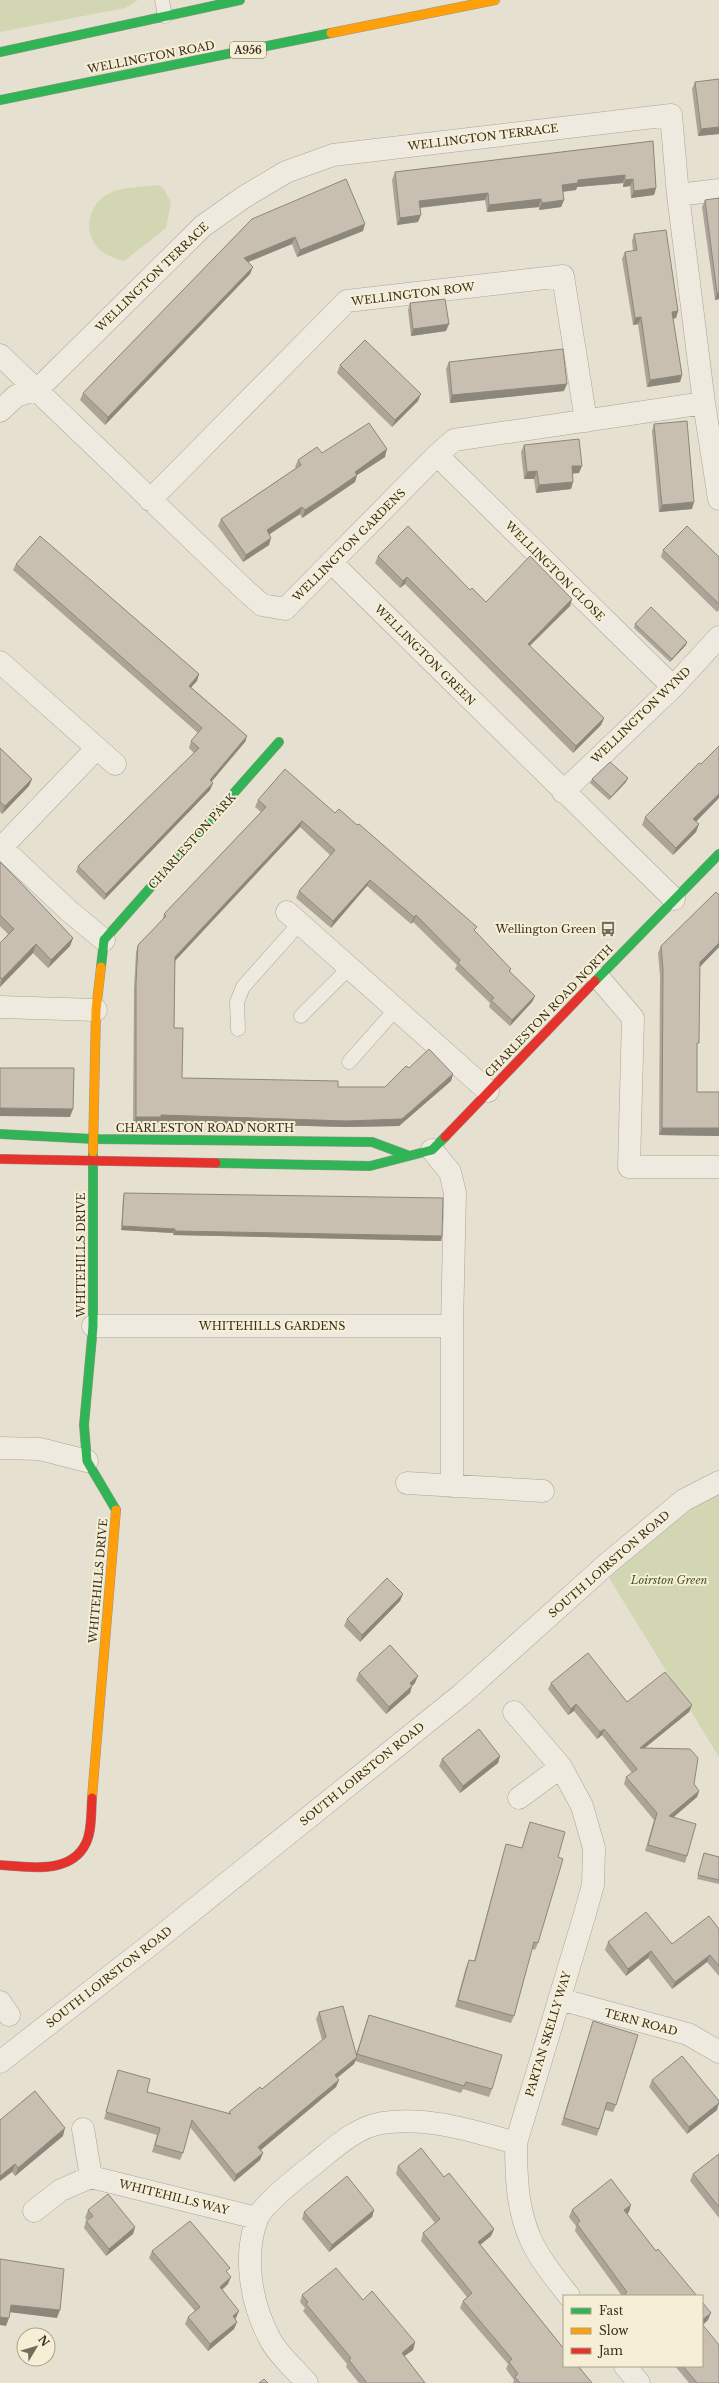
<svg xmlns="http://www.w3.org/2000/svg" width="719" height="2383" font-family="'Libre Baskerville',serif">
	<rect width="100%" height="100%" fill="#e5e0cf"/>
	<path fill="#d2d6b2" d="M0 0H138L125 8 0 32Z
		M158 185 163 188 171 202 166 228 124 261C114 258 101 254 95 244 82 226 92 200 112 192 125 187 144 187 158 185Z
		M719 1482V1757L603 1568Z"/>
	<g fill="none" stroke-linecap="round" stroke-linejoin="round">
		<defs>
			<path id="lane" d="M162 0 165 16
				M301 1016 349 968
				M238 1029 237 1002 243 987 299 924
				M349 1062 396 1009"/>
			<path id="street" d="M678 195 719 190
				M0 355 245 590 262 605 285 609 437 455 454 440 704 403
				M0 411 16 396 38 389 203 226 244 197 286 172 333 155 671 115 678 195 704 403 719 499
				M437 455 673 687
				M150 500 347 301 563 276 586 421
				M331 562 674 899
				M0 662 115 764
				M563 792 673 687 719 637
				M0 846 69 911 104 940
				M2 847 97 748
				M287 912 488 1091
				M599 978 633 1018 629 1167H719
				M0 1007 96 1010
				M432 1150 450 1172 455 1193 452 1326V1486
				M93 1326H452
				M0 1448 40 1449 87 1461
				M407 1483 543 1491
				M514 1712 561 1767 582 1806 594 1848 593 1885 584 1917 516 2143C516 2175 517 2210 531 2240 540 2260 555 2278 569 2296
				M519 1798 561 1767
				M559 1999 688 2034 719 2052
				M0 2002 9 2015
				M0 2062 150 1945 462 1694 608 1563 684 1500 719 1482
				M83 2129 91 2177
				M34 2211 61 2190 91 2177 257 2218
				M625 2366 639 2383
				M307 2383C295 2369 278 2355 270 2339 251 2304 243 2257 257 2219 262 2205 300 2175 313 2165 333 2149 356 2127 382 2123 428 2116 472 2131 516 2143"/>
			<path id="fast" d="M0 52 240 0
				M0 100 331 33
				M101 967 104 940 279 742
				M595 981 719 854
				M0 1134 93 1139 372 1142 407 1155
				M93 1152V1326L84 1425 87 1461 116 1510
				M216 1163 370 1166 432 1150 445 1137"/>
			<path id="slow" d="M331 33 495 0
				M93 1152 96 1010 101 967
				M92 1798 116 1510"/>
			<path id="jam" d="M445 1137 595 981
				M0 1159 216 1163
				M0 1865C28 1867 71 1875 86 1843 92 1831 91 1812 92 1798"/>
		</defs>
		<use href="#lane" stroke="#aba597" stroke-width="15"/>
		<use href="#street" stroke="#aba597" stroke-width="23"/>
		<use href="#fast" stroke="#9a9588" stroke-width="10"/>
		<use href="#slow" stroke="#9a9588" stroke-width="10"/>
		<use href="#jam" stroke="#9a9588" stroke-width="10"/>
		<use href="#lane" stroke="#eeeae0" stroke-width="14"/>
		<use href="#street" stroke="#eeeae0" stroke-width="22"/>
		<use href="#fast" stroke="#30b455" stroke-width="9"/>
		<use href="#slow" stroke="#ff9f0a" stroke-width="9"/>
		<use href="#jam" stroke="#e5322d" stroke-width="9"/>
	</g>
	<path fill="#ada497" d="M695 82 719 134 698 136 692 89Z
		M653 141 656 188 654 195 631 198 630 186 623 187V183L577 187 576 190 562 192 564 200 561 207 539 210V207L487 212 485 200 420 208 418 222 397 225 392 180 395 172Z
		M705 200 719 299 715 300 702 207Z
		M252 219 363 231 297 257 292 244 248 262 250 274 105 425 80 400 83 393Z
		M634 234 678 311 676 318 673 319 682 375 680 382 647 387 638 324 633 325 622 259 625 252 633 251 632 241Z
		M410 303 446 331 411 336 408 310Z
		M449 362 564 391 450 403 446 369Z
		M340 365 418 401 392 427 337 373Z
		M654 424 692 509 659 512 652 431Z
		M524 445 579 473H572L573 482 571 489 536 493 534 479H524L521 452Z
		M322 453 385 457 357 475 355 482 329 500 302 518 300 514 269 534V545L243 562 218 526 221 519 296 468 295 467 298 460Z
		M663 550 719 557V610L717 612 661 557Z
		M378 556 470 590 486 602 572 599 570 606 530 646 604 718 601 725 573 753 405 584 400 588 375 563Z
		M16 564 199 674 197 681 191 687 247 736 245 742 211 782 213 783 210 790 104 900 76 872 78 866 194 753 189 748 191 741 198 733 13 570Z
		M635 624 686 645 670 662 634 628Z
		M0 748 32 779 29 786 2 814 0 812Z
		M592 779 626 782 609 800 590 783Z
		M258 800 335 813 475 932 511 969 510 972 535 996 532 1002 510 1026 489 1007 490 1003 455 969 457 965 413 922 411 924 367 886 331 928 296 898 299 891 330 855 300 827 175 961 174 1028 182 1078 338 1087H385L409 1068 453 1074 451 1081 399 1126 345 1127 159 1122 158 1124H133L134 989 136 952 138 945 162 921 164 914 261 812 255 807Z
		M645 817 696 822 699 824 696 832 673 855 642 825Z
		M0 862 73 938 70 946 48 968 33 953 0 987V943L8 934 0 926Z
		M661 946 719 947 700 966 697 1048V1092H719V1136L659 1135 660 976 658 953Z
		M124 1193 442 1236 441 1241 173 1235V1233L121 1230 123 1198Z
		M403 1594 400 1601 360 1642 344 1626 347 1619Z
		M359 1673 415 1683 412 1686 410 1693 386 1714 356 1680Z
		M551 1683 627 1702 692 1705 689 1712 645 1748 694 1784 699 1791 697 1797 673 1818 687 1856 685 1863 645 1851 654 1820 624 1784 626 1777 632 1773 602 1735 597 1739 574 1711 568 1715 548 1689Z
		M500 1756 498 1763 460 1793 439 1766 442 1759Z
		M530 1822 558 1857 538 1943 535 1950 532 1949 514 2016 511 2023 455 2007 466 1967 469 1960 474 1961 504 1851 506 1844 522 1848Z
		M704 1853 719 1857V1884L697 1879Z
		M719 1929V1976L707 1962 672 1989 648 1958 626 1976 605 1950 608 1942 672 1944Z
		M319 2012 356 2054 369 2015 492 2089 489 2097 463 2089 461 2093 355 2061 354 2064 337 2078 339 2080 336 2087 261 2150 263 2153 260 2160 234 2182 190 2127 183 2153 180 2160 152 2152 157 2135 104 2119 118 2070 147 2092 229 2114V2112L262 2089 322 2040 316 2019Z
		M593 2021 616 2105 613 2112 605 2110 597 2136 561 2125Z
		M652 2080 717 2110 687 2134 649 2087Z
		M0 2120 63 2136 15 2176 12 2172Z
		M719 2154V2218L690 2181 693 2174Z
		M398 2166 444 2177 494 2229 491 2236 480 2245 592 2383H513L514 2380 506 2369 508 2364 460 2308 463 2301 467 2297 421 2241 423 2233 435 2223 396 2174Z
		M88 2210 135 2227 133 2234 106 2256 84 2228 86 2221 87 2220 85 2218Z
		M374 2210 372 2217 329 2252 302 2219 304 2212Z
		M572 2210 629 2212 627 2214 656 2251 697 2296H622L575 2231 576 2226 569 2217Z
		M152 2251 228 2273V2284L222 2290 236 2318 235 2319 237 2322 234 2329 208 2351 185 2324 188 2317 195 2311 149 2258Z
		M302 2295 363 2300 415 2342 413 2350 404 2356 425 2383H359L346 2367 347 2364 303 2311 305 2308 300 2302Z
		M702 2302 708 2320 703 2325 719 2383H689L675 2366H702Z"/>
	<path fill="#8d867b" d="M719 127V134L698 136 701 129Z
		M625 175 623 183 577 187 576 190 559 192 562 185 578 180Z
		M633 179 630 186 623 187 625 180Z
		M656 188 654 195 631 198 634 191Z
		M488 193 485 200 416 208 419 201Z
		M541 199 539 207 487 212 489 205Z
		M564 200 561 207 539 210 542 203Z
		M421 215 418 222 397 225 400 218Z
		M365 224 363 231 297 257 300 250Z
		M295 237 292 244 241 265 244 258Z
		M253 267 250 274 105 425 108 417Z
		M717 293H719V299L715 300Z
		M678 311 676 318 670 319 672 312Z
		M641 317 638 324 633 325 635 318Z
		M449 324 446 331 411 336 413 329Z
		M682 375 680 382 647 387 650 380Z
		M567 384 564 391 450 403 452 395Z
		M421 394 418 401 392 427 395 420Z
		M387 449 385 457 357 475 355 482 302 518 305 510 355 472Z
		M572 466H582L579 473 569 474Z
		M537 471 534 479H524L527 472Z
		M573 482 571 489 536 493 539 485Z
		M694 502 692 509 659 512 662 505Z
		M302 507 300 514 264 538 267 530Z
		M271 538 269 545 243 562 246 555Z
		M407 577 405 584 400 588 403 581Z
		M572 599 570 606 525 650 528 644Z
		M687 642 686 645 670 662 672 659Z
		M199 674 197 681 187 692 189 686Z
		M604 718 601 725 573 753 576 746Z
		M247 736 245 742 207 787 210 780Z
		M628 778 626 782 609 800 611 797Z
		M32 779 29 786 2 814 5 806Z
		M213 783 210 790 104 900 106 894Z
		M719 794V798L691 827 693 819Z
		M302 821 300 827 172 964 175 957Z
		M699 824 696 832 673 855 676 848Z
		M370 880 367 886 331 928 333 921Z
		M416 915 413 922 411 924 414 917Z
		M73 938 70 946 48 968 51 960Z
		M719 943V947L698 969 700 962Z
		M36 944 33 953 0 987 2 979Z
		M535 996 532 1002 510 1026 512 1020Z
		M453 1074 451 1081 399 1126 345 1127 159 1122 158 1124H133L136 1117 161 1115 347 1121Z
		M0 1108 73 1109 70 1117 0 1116Z
		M662 1128H719V1136L659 1135Z
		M122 1226 175 1229 173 1233 121 1230Z
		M175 1231 442 1236 441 1241 173 1235Z
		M403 1594 400 1601 360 1642 362 1635Z
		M418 1676 415 1683 412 1686 410 1693 386 1714 389 1707 410 1683Z
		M576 1704 574 1711 568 1715 571 1709Z
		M692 1705 689 1712 637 1754 640 1748Z
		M604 1729 602 1735 597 1739 600 1732Z
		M500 1756 498 1763 460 1793 463 1786Z
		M699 1791 697 1797 666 1823 669 1816Z
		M651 1951 648 1958 626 1976 628 1969Z
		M710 1955 707 1962 672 1989 675 1982Z
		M357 2057 354 2064 332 2082 335 2075Z
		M339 2080 336 2087 256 2154 258 2147Z
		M719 2103 717 2110 687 2134 689 2127Z
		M65 2128 63 2136 15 2176 18 2168Z
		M263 2153 260 2160 234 2182 236 2175Z
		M15 2164 12 2172 0 2181V2176Z
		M631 2205 629 2212 622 2218 624 2210Z
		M374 2210 372 2217 329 2252 332 2245Z
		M135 2227 133 2234 106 2256 109 2249Z
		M494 2229 491 2236 475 2249 478 2242Z
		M231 2277 228 2284 217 2294 220 2287Z
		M11 2305 60 2310 57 2318 8 2312Z
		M239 2311 236 2318 230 2323 233 2316Z
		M711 2313 708 2320 702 2325V2320Z
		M0 2317 9 2318 6 2326 0 2325Z
		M237 2322 234 2329 208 2351 210 2344Z
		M415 2342 413 2350 399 2360 402 2353Z"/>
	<path fill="#c9bfb0" stroke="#8d867b" d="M719 79V127L701 129 695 82Z
		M653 141 656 188 634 191 633 179 625 180V175L578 180V183L562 185 564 200 542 203 541 199 489 205 488 193 419 201 421 215 400 218 395 172Z
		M346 179 365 224 300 250 295 237 244 258 253 267 108 417 83 393 252 219Z
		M719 198V293H717L705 200Z
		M666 230 678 311 672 312 682 375 650 380 641 317 635 318 625 252 637 250 634 234Z
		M445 299 449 324 413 329 410 303Z
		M365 340 421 394 395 420 340 365Z
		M563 349 567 384 452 395 449 362Z
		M687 421 694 502 662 505 654 424Z
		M369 423 387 449 355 472 357 475 331 493 305 510 302 507 267 530 271 538 246 555 221 519 301 465 298 460 317 447 322 453Z
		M579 439 582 466H572L573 482 539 485 537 471 527 472 524 445Z
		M408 526 470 590 472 588 486 602 530 556 572 599 528 644 604 718 576 746 407 577 403 581 378 556Z
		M687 526 719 557V604L663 550Z
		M40 536 199 674 189 686 247 736 210 780 213 783 106 894 78 866 199 748 191 741 202 728 16 564Z
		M651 607 687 642 672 659 635 624Z
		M719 746V794L693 819 699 824 676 848 645 817 699 763 701 764Z
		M0 748 32 779 5 806 0 802Z
		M610 762 628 778 611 797 592 779Z
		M285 769 335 813 339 809 357 825 359 824 477 927 474 930 511 969 509 971 535 996 512 1020 491 1000 494 998 458 963 460 960 416 915 414 917 370 880 333 921 299 891 335 850 302 821 175 957 174 1028H183L182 1078 338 1081V1087H385L406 1066 409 1068 429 1049 453 1074 402 1119 347 1121 161 1115V1117H136V983L138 945 166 916 164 914 266 807 258 800Z
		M0 862 17 879 73 938 51 960 36 944 2 979 0 977V943L14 929 0 915Z
		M716 892 719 895V943L700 962 699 1043H697V1092H719V1128H662L663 969 661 946Z
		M0 1068H74L73 1109 0 1108Z
		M124 1193 443 1198 442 1236 175 1231V1229L122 1226Z
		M387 1578 403 1594 362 1635 347 1619Z
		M390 1645 418 1676 410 1683 412 1686 389 1707 359 1673Z
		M588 1653 627 1702 665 1672 692 1705 640 1748 690 1749 698 1758 694 1784 699 1791 669 1816 696 1824 687 1856 648 1845 657 1813 626 1777 637 1769 604 1729 600 1732 576 1704 571 1709 551 1683Z
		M479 1729 500 1756 463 1786 442 1759Z
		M530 1822 565 1832 558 1857 563 1859 538 1943 534 1942 514 2016 458 2000 469 1960 475 1961 506 1844 522 1848Z
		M704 1853 719 1857V1880L698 1875Z
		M646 1912 672 1944 709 1916 719 1929V1966L710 1955 675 1982 651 1951 628 1969 608 1942Z
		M343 2006 357 2057 335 2075 339 2080 258 2147 263 2153 236 2175 192 2120 183 2153 155 2145 160 2128 106 2112 118 2070 150 2079 147 2092 231 2114 229 2112 260 2087 262 2089 326 2037 319 2012Z
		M369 2015 502 2055 492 2089 466 2082 464 2086 357 2054Z
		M593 2021 638 2035 616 2105 607 2102 599 2129 564 2118Z
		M682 2056 719 2101V2103L689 2127 652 2080Z
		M35 2091 65 2128 18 2168 15 2164 0 2176V2120Z
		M421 2148 444 2177 449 2173 494 2229 478 2242 564 2349V2366H578L592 2383H520L515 2377 518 2374 509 2362 512 2359 463 2301 472 2293 423 2233 440 2219 398 2166Z
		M719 2154V2207L693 2174Z
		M347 2176 374 2210 332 2245 304 2212Z
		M611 2179 631 2205 624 2210 656 2251 658 2249 697 2296H627L625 2294 627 2292 577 2224 580 2221 572 2210Z
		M108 2194 135 2227 109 2249 86 2221 93 2216 88 2210Z
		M190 2221 230 2268 226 2271 231 2277 220 2287 239 2311 233 2316 237 2322 210 2344 188 2317 200 2307 152 2251Z
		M0 2259 64 2269 60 2310 11 2305 9 2318 0 2317Z
		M336 2268 363 2300 372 2291 415 2342 402 2353 425 2383H367L349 2360 351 2358 306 2304 308 2302 302 2295Z
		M702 2302 711 2313 702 2320Z
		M702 2324 719 2345V2383H697L683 2366H702Z
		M264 2379 268 2383H259Z"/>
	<defs>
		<symbol id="bus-bare" viewBox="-9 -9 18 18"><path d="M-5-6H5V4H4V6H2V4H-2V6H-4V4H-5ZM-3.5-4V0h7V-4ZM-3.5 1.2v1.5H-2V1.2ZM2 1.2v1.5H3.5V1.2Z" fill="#766c5d" stroke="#f6efd6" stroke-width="2.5" paint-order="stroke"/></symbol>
	</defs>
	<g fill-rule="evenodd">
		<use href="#bus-bare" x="597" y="918" width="22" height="22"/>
	</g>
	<g text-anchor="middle" stroke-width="4" stroke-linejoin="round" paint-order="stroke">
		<rect fill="#f6efd6" stroke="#726856" stroke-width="1" x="230" y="42" width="36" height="16" rx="3"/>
		<g font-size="10" font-weight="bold" fill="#3a2e1f">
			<text x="248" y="54">A956</text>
		</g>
		<g font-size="11" fill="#3a2e1f" stroke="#f6efd6">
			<text transform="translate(151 57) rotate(-11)" y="4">WELLINGTON ROAD</text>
			<text transform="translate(483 137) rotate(-7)" y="4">WELLINGTON TERRACE</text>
			<text transform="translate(152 277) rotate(-44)" y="4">WELLINGTON TERRACE</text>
			<text transform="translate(413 294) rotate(-7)" y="4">WELLINGTON ROW</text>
			<text transform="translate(349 545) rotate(-45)" y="4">WELLINGTON GARDENS</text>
			<text transform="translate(555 571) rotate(45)" y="4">WELLINGTON CLOSE</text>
			<text transform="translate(425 655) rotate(45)" y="4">WELLINGTON GREEN</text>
			<text transform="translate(641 715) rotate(-44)" y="4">WELLINGTON WYND</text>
			<text transform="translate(192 841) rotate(-48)" y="4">CHARLESTON PARK</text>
			<text transform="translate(549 1011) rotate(-46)" y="4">CHARLESTON ROAD NORTH</text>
			<text x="205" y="1132">CHARLESTON ROAD NORTH</text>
			<text transform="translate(81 1255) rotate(-90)" y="4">WHITEHILLS DRIVE</text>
			<text x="272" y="1330">WHITEHILLS GARDENS</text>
			<text transform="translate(609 1564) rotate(-41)" y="4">SOUTH LOIRSTON ROAD</text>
			<text transform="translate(98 1581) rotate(-85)" y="4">WHITEHILLS DRIVE</text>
			<text transform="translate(362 1774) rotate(-39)" y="4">SOUTH LOIRSTON ROAD</text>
			<text transform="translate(109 1977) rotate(-38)" y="4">SOUTH LOIRSTON ROAD</text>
			<text transform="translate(641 2022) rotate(15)" y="4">TERN ROAD</text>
			<text transform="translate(548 2034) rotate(-73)" y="4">PARTAN SKELLY WAY</text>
			<text transform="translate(174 2197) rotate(14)" y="4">WHITEHILLS WAY</text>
		</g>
		<g font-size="11" fill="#3a2e1f" stroke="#f6efd6" text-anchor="end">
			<text x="596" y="933">Wellington Green</text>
		</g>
		<g font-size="11" font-style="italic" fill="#465626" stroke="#f6efd6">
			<text x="669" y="1584">Loirston Green</text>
		</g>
	</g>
	<rect x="563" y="2295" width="140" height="72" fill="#f6efd6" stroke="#aba28d"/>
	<rect x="571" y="2308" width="20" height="6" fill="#30b455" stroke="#aba28d"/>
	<text x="599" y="2315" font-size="12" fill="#3a2e1f">Fast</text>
	<rect x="571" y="2328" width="20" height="6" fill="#ff9f0a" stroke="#aba28d"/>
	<text x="599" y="2335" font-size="12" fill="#3a2e1f">Slow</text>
	<rect x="571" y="2348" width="20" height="6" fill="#e5322d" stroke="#aba28d"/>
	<text x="599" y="2355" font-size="12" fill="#3a2e1f">Jam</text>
	<g transform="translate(36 2347) rotate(52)"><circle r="19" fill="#f6efd6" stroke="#aba28d"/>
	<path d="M0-3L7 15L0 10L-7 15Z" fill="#766c5d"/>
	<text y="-6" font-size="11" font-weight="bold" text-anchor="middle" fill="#3a2e1f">N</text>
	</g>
</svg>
